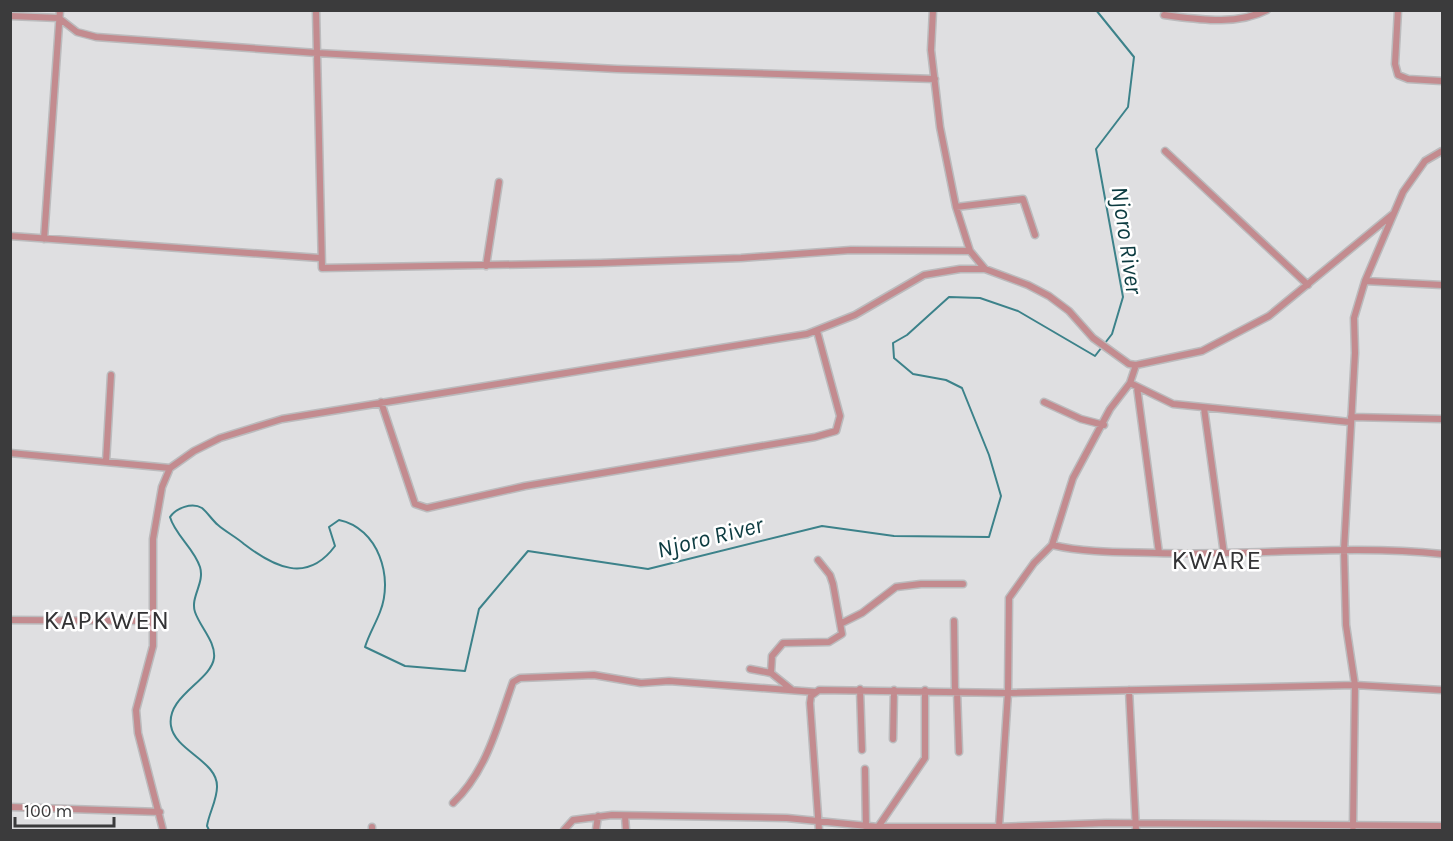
<svg xmlns="http://www.w3.org/2000/svg" width="1453" height="841" font-family="Karla,sans-serif">
	<rect width="100%" height="100%" fill="#dfdfe1"/>
	<g fill="none" stroke-linecap="round" stroke-linejoin="round">
		<path stroke="#3c828a" stroke-width="2" d="M209 830 207 826C209 813 217 800 217 787 218 761 175 751 171 726 166 696 211 681 214 658 216 642 200 627 195 612 190 597 205 583 200 567 194 548 175 535 170 517 176 508 192 502 202 508 208 513 212 520 218 525 226 532 236 537 244 544 274 567 307 584 335 546L329 527 339 520C378 528 394 577 380 612 375 625 369 634 365 647L405 666 465 671 479 609 528 551 648 569 822 526 894 536 989 537 1001 496 989 455 962 388 946 380 913 374 894 358 893 343 907 335 949 297 980 298 1018 311 1095 356 1112 334 1123 297 1096 149 1128 107 1134 57 1096 10"/>
		<defs>
			<path id="minor" d="M316 10 322 268 600 263 741 258 851 250 970 251
				M933 10 931 50 940 127 956 207 970 251 985 269
				M1398 10 1395 64 1398 75 1408 79 1442 81
				M1164 15C1197 19 1236 26 1267 10
				M10 16 59 18 77 32 96 37 317 53 617 69 935 79
				M1165 151 1308 285
				M956 207 1023 199 1035 235
				M10 236 320 258
				M44 239 60 10
				M486 266 499 182
				M1365 281 1442 285
				M1130 383 1173 404 1350 422
				M1137 387 1159 553
				M381 402 415 504 427 508 525 486 815 437 836 431 840 416 817 331
				M1044 402 1081 419 1104 425
				M1204 408 1224 554
				M1351 417 1442 419
				M10 453 170 468
				M106 462 111 375
				M1052 545C1087 553 1122 552 1157 553 1252 556 1348 544 1442 554
				M10 620 154 621
				M954 621 955 691
				M842 623 862 613 896 587 921 584H963
				M750 669 771 673 791 689
				M771 673 772 656 783 643 829 642 842 634 833 584 830 575 818 560
				M860 689 862 750
				M1129 690 1136 830
				M957 691 959 752
				M893 739 894 690
				M865 769 866 827
				M453 803C487 771 498 724 513 682L520 678 594 675 641 683 669 681 815 692
				M10 807 160 812
				M625 816 626 830
				M372 827V830
				M878 827 925 758V690
				M999 827 1008 693 1009 598 1034 563 1052 545 1073 478 1110 409 1130 383 1136 365
				M1353 827 1355 685 1346 625 1344 550 1355 353 1354 318 1365 281 1403 192 1425 161 1442 151
				M163 830 138 733 136 710 153 646V539L162 487 170 468 194 451 220 438 282 419 807 334 855 315 924 275 960 269H985L1028 285 1049 296 1069 311 1093 338 1129 364 1136 365 1202 351 1269 316 1393 214
				M564 830 573 820 612 815 787 818 878 827H999L1106 823 1442 826
				M596 830 598 816
				M819 830 810 703 811 696 819 690 1008 693 1355 685 1442 690"/>
		</defs>
		<use href="#minor" stroke="#bbbbbd" stroke-width="9"/>
		<use href="#minor" stroke="#c38b8f" stroke-width="6"/>
	</g>
	<g text-anchor="middle" stroke-width="5" stroke-linejoin="round" paint-order="stroke">
		<g font-size="24" font-style="italic" fill="#0c3b40" stroke="#fff">
			<text transform="translate(1127 240) rotate(82)" y="8">Njoro River</text>
			<text transform="translate(710 537) rotate(-14)" y="8">Njoro River</text>
		</g>
		<g font-size="26" letter-spacing="1.5" fill="#333335" stroke="#fff">
			<text x="1217" y="569">KWARE</text>
			<text x="107" y="629">KAPKWEN</text>
		</g>
	</g>
	<rect width="1453" height="841" fill="none" stroke="#3b3b3c" stroke-width="24"/>
	<path d="M15 817v9h99v-9" fill="none" stroke="#3b3b3c" stroke-width="3"/>
	<text x="24" y="817" font-size="18" fill="#3b3b3c" stroke="#ffffff" stroke-width="4.5" paint-order="stroke">100 m</text>
</svg>
